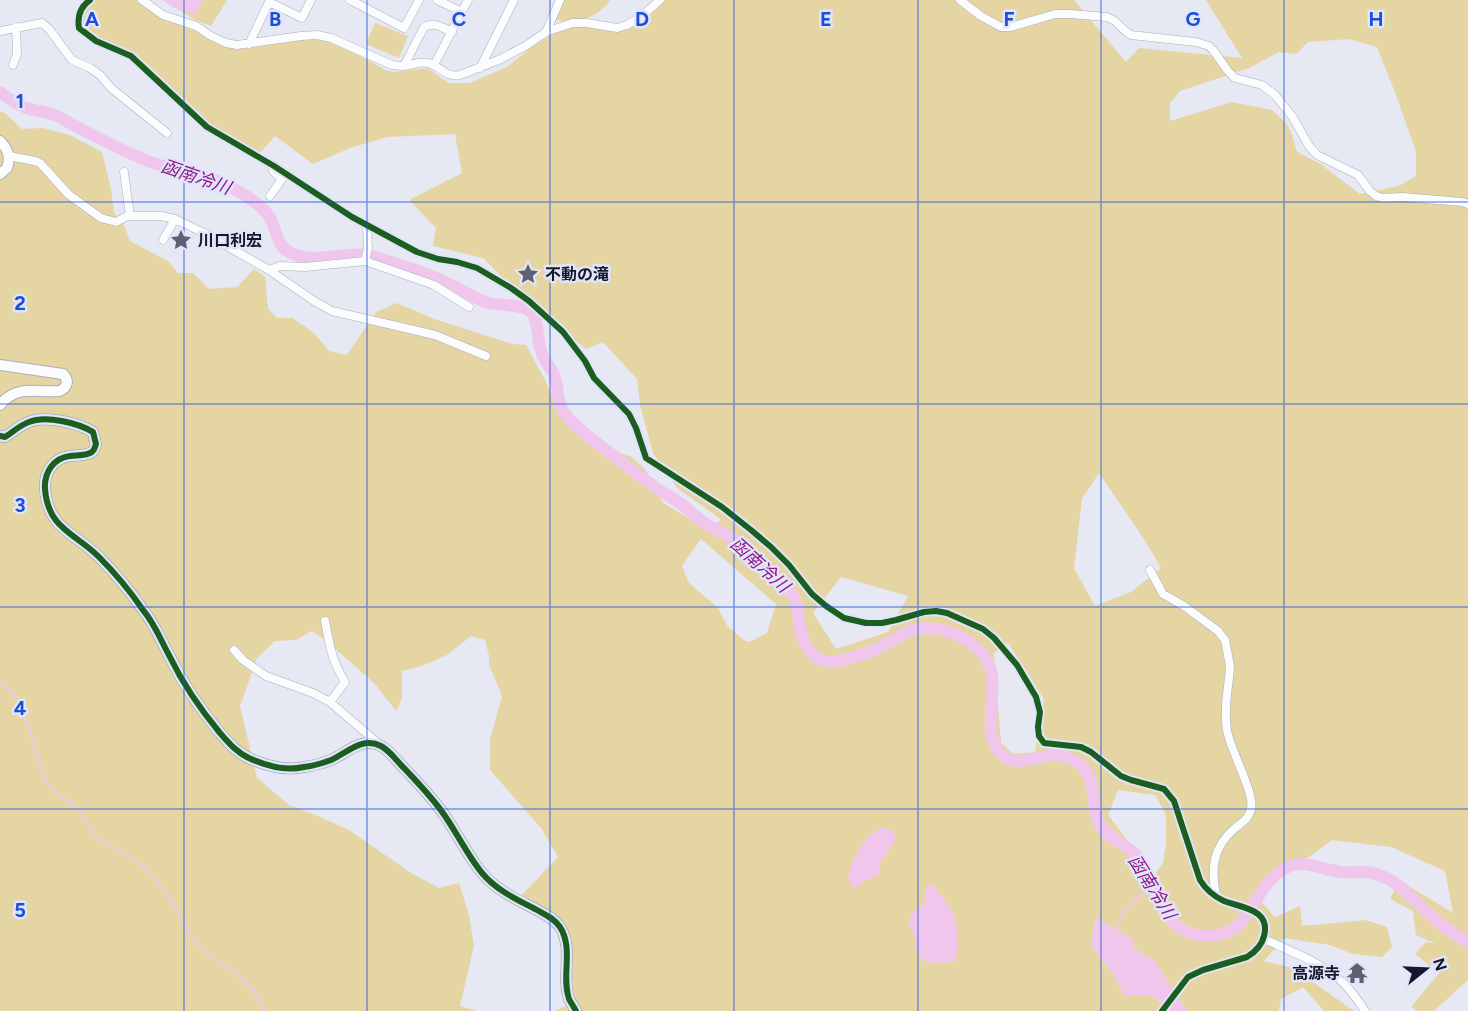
<svg xmlns="http://www.w3.org/2000/svg" width="1468" height="1011" font-family="Figtree,'Noto Sans JP',sans-serif">
	<rect width="100%" height="100%" fill="#e6e8f4"/>
	<path fill="#e4d5a2" fill-rule="evenodd" d="M91 0H142L170 21 206 35 214 41 235 45 317 35 372 62 385 70 393 72 427 68 449 83H470L507 67 532 47 569 24 630 26 658 0H1074L1126 62 1139 48 1242 58 1206 0H1468V980L1434 1011H1418L1411 1007 1439 973 1415 954 1426 942 1436 944 1416 935 1413 911 1390 899 1399 880 1453 913 1445 871 1391 847 1332 840 1291 870 1258 898 1275 917 1300 906 1302 926 1366 920 1387 927 1392 947 1382 957 1353 954 1330 945 1284 938 1264 961 1293 968 1354 1011H1324L1303 987 1281 999 1279 1011H1187L1155 961 1134 949 1096 918 1091 943 1098 955 1112 971 1124 994 1137 996H1154L1168 1011H555L575 1001C571 975 568 949 563 922L522 895 558 857 541 828 490 770V740L502 696 489 665V656L485 640 471 636 447 655 422 666 402 671V698L396 711 374 683 325 640 312 631 296 640 275 641 257 658 240 706 257 778 289 805 320 817 349 830 411 873 439 888 459 883 469 915 474 946 460 1006 477 1011H0V112L5 113 22 129 43 128 70 135 102 152 111 189 114 213 122 220 130 241 168 261 178 273H193L209 289 237 287 254 269 265 277 268 309 277 318H292L313 332 329 351 347 355 376 312 397 303 434 319 512 344 526 345 545 380 551 393 557 411 586 443 630 456 645 469 663 503 711 531 721 519 677 488 653 453 640 405 637 379 603 342 586 349 529 304 483 258 433 246 436 228 409 200 462 173 455 134 387 137 350 148 313 164 275 136 259 154 212 127 126 52 94 36 80 24 85 4ZM1349 39 1377 47 1396 95 1416 152V176L1399 186 1360 194 1319 163 1297 152 1292 135 1287 124 1272 110 1232 102 1170 121V103L1180 91 1249 68 1279 52 1296 54 1308 42ZM1099 473 1144 539 1161 568 1131 592 1095 606 1074 568 1082 499ZM701 539 776 604 767 633 749 642 744 640 728 627 718 608 689 583 682 566ZM841 577 908 596 888 632 836 649 813 613ZM1008 643 1044 699 1035 752 1013 754 1001 743 994 653ZM1118 790 1155 795 1166 815V843L1163 863 1154 875 1108 815Z
		M163 0H227L211 26 195 20Z
		M562 0H610C597 20 575 23 554 20Z
		M375 23 408 36 399 58 366 44Z"/>
	<path fill="#f1c6ec" d="M163 0H203L196 15 172 7Z
		M883 827 891 830 896 838 891 847 880 863C881 879 875 875 864 881 864 881 856 887 856 888L852 886 848 877C854 856 863 836 883 827Z
		M930 883 933 885 953 912 955 919 958 936 956 962 928 963 921 958 916 949V940L909 924V918L912 913 924 903 926 899V889Z
		M1096 917 1134 940V949L1155 961 1187 1011H1168L1154 996H1137L1124 995 1112 971 1098 955 1091 943Z"/>
	<g fill="none" stroke-linecap="round" stroke-linejoin="round">
		<path stroke="#f1c6ec" stroke-width="2" d="M0 680 18 700 29 728 44 779 54 792 67 800 80 812 98 838 141 864 156 880 169 897 191 934 205 952 234 972 253 990 265 1011
			M1116 933 1123 912 1152 884"/>
		<path stroke="#f1c6ec" stroke-width="12" d="M0 92C8 98 16 104 26 108 35 111 45 111 55 115 64 119 72 125 81 129 104 141 129 154 153 163 169 168 185 172 201 176 204 177 218 181 220 182 235 188 260 203 269 216 279 232 274 248 296 255 318 263 342 252 365 255 378 257 390 262 403 266 419 271 434 276 449 284 461 289 472 297 485 302 497 307 524 302 532 313 538 320 538 342 541 351 544 362 551 367 555 377 559 391 556 403 566 415 580 433 601 445 619 460 632 470 645 480 659 490 667 495 676 500 684 506 689 510 694 515 699 519 709 527 723 532 733 539 741 545 748 553 755 560 765 568 776 576 785 586 791 593 793 594 796 602 800 613 797 611 799 622 801 637 808 657 824 661 834 664 844 660 853 657 866 654 878 649 890 642 896 639 901 635 907 632 932 622 962 633 980 651 1007 679 980 716 996 747 1010 774 1039 753 1059 755 1062 755 1074 760 1077 762 1099 777 1089 805 1100 825 1108 839 1127 844 1138 857 1157 881 1156 916 1185 931 1203 940 1226 937 1241 923 1243 920 1250 909 1252 907 1262 890 1273 871 1293 865 1309 861 1326 871 1342 872 1352 873 1362 871 1372 873 1396 878 1411 897 1428 913 1439 924 1454 934 1468 942"/>
		<defs>
			<path id="street" d="M90 0C80 7 77 16 79 28L96 41 131 56 207 127 274 166 352 217 417 252 438 259 457 262 477 268 511 288 529 301 563 332 585 361 594 378 629 414 636 428 646 458 722 507 751 530 771 547 789 565 812 594 826 606 844 618 866 623H882L896 620 924 612 936 611 947 613 983 629 994 638 1017 665 1036 697 1040 712 1038 727 1039 736 1044 743 1081 747 1091 752 1121 776 1131 780 1164 789 1174 801 1200 880C1206 890 1213 896 1224 901 1242 908 1271 909 1264 936 1262 945 1255 952 1247 957L1203 970 1188 977 1162 1011
				M142 0 163 15 196 26 211 36 226 43 237 45 301 36 317 35 331 38 392 65C393 65 402 66 403 66 411 66 418 61 428 63 441 66 445 78 460 75L501 59 527 45 546 32 572 23H587L617 28 627 25 642 16 660 0
				M350 0 404 28 419 0
				M437 0 462 12
				M960 0 981 16 1001 27H1011L1055 14H1070L1107 17 1115 21 1124 30 1131 35 1196 42 1209 46 1213 50 1228 71 1235 78 1262 85 1275 95 1292 116 1309 146 1317 155 1358 175 1370 191 1376 196 1383 198 1402 197 1462 202 1468 204
				M269 2 302 18 311 0
				M0 31 42 23 49 29 72 60 90 68 100 75 111 88 167 133
				M546 32 560 0
				M249 44 270 0
				M13 65 17 54 16 27
				M434 65 468 0
				M404 66 424 27C434 21 443 28 452 32
				M480 68 514 0
				M9 156 35 161 40 163 68 194 101 218 116 222 127 216H161L175 219 206 234 269 270 314 301 332 311 435 335 486 356
				M124 172 130 216
				M270 196 282 179 273 171 274 166
				M163 240 175 219
				M365 261 368 248 367 226
				M269 270 280 266 305 267 365 261 434 285 469 307
				M1150 570 1163 594 1184 606 1218 631 1225 640 1230 666C1229 686 1223 710 1227 730 1230 750 1255 793 1251 809 1249 819 1241 823 1234 829 1212 848 1211 870 1216 896
				M325 621C330 646 331 659 345 682L330 702
				M234 650 243 660 266 676 313 693 330 702 380 745
				M1264 939C1288 950 1317 961 1338 978 1349 987 1357 999 1365 1011"/>
			<path id="secondary" d="M0 141C8 149 11 157 7 168L0 174
				M0 365 63 374C69 380 68 388 59 391 36 393 17 384 0 405
				M0 436 5 437C13 432 20 425 29 422 46 415 78 423 93 432L96 444C95 447 95 449 92 452 86 456 77 455 70 456 53 458 44 473 45 489 48 529 75 533 99 557 115 573 130 591 143 610 155 624 161 641 170 657 183 684 201 710 220 733 229 743 238 754 251 759 267 766 287 771 304 767 313 766 323 763 331 760 347 753 362 736 381 746 389 750 397 761 404 768 418 783 433 798 445 816 458 835 468 856 482 873 496 890 516 899 535 909 544 914 554 918 560 927 574 949 561 976 569 999 571 1003 574 1007 576 1011"/>
		</defs>
		<use href="#street" stroke="#abaebc" stroke-width="9"/>
		<use href="#secondary" stroke="#abaebc" stroke-width="12"/>
		<use href="#street" stroke="#fbfcfd" stroke-width="8"/>
		<use href="#secondary" stroke="#fbfcfd" stroke-width="10"/>
		<defs>
			<path id="cycleway" d="M90 0C80 7 77 16 79 28L96 41 131 56 207 127 274 166 352 217 417 252 438 259 457 262 477 268 511 288 529 301 563 332 585 361 594 378 629 414 636 428 646 458 722 507 751 530 771 547 789 565 812 594 826 606 844 618 866 623H882L896 620 924 612 936 611 947 613 983 629 994 638 1017 665 1036 697 1040 712 1038 727 1039 736 1044 743 1081 747 1091 752 1121 776 1131 780 1164 789 1174 801 1200 880C1206 890 1213 896 1224 901 1242 908 1271 909 1264 936 1262 945 1255 952 1247 957L1203 970 1188 977 1162 1011
				M0 436 5 437C13 432 20 425 29 422 46 415 78 423 93 432L96 444C95 447 95 449 92 452 86 456 77 455 70 456 53 458 44 473 45 489 48 529 75 533 99 557 115 573 130 591 143 610 155 624 161 641 170 657 183 684 201 710 220 733 229 743 238 754 251 759 267 766 287 771 304 767 313 766 323 763 331 760 347 753 362 736 381 746 389 750 397 761 404 768 418 783 433 798 445 816 458 835 468 856 482 873 496 890 516 899 535 909 544 914 554 918 560 927 574 949 561 976 569 999 571 1003 574 1007 576 1011"/>
		</defs>
		<use href="#cycleway" stroke="#e0e5fa" stroke-width="10"/>
		<use href="#cycleway" stroke="#1b5e20" stroke-width="6"/>
	</g>
	<path fill="none" stroke="#1d4ed8" stroke-width="1.5" stroke-opacity="0.55" d="M184 0V1011M367 0V1011M550 0V1011M734 0V1011M918 0V1011M1101 0V1011M1284 0V1011M0 202H1468M0 404H1468M0 607H1468M0 809H1468"/>
	<defs>
		<symbol id="sight-bare" viewBox="-9 -9 18 18"><path d="M0-6L1.8-2.2L6-1.7L2.9 1.2L3.7 5.4L0 3.3L-3.7 5.4L-2.9 1.2L-6-1.7L-1.8-2.2Z" fill="#5e6171" stroke="#e0e5fa" stroke-width="2.5" paint-order="stroke"/></symbol>
		<symbol id="temple-bare" viewBox="-9 -9 18 18"><path d="M0-6L5-2H3V0L6.5 2.5H4V6H1.5V3h-3V6H-4V2.5H-6.5L-3 0V-2H-5Z" fill="#5e6171" stroke="#e0e5fa" stroke-width="2.5" paint-order="stroke"/></symbol>
	</defs>
	<g fill-rule="evenodd">
		<use href="#sight-bare" x="166" y="225" width="30" height="30"/>
		<use href="#sight-bare" x="513" y="259" width="30" height="30"/>
		<use href="#temple-bare" x="1342" y="958" width="30" height="30"/>
	</g>
	<g text-anchor="middle" stroke-width="5" stroke-linejoin="round" paint-order="stroke">
		<g font-size="16" font-weight="bold" fill="#14182a" stroke="#e0e5fa" text-anchor="start">
			<text x="198" y="246">川口利宏</text>
			<text x="545" y="280">不動の滝</text>
			<text x="1340" y="979" text-anchor="end">高源寺</text>
		</g>
		<g font-size="18" font-style="italic" fill="#911582" stroke="#e0e5fa">
			<text transform="translate(196 177) rotate(19)" y="6">函南冷川</text>
			<text transform="translate(760 565) rotate(42)" y="6">函南冷川</text>
			<text transform="translate(1152 887) rotate(58)" y="6">函南冷川</text>
		</g>
	</g>
	<g font-size="20" text-anchor="middle" font-weight="bold" fill="#1d4ed8" stroke="#e0e5fa" stroke-width="5" stroke-linejoin="round" paint-order="stroke">
		<text x="92" y="26">A</text>
		<text x="275" y="26">B</text>
		<text x="459" y="26">C</text>
		<text x="642" y="26">D</text>
		<text x="826" y="26">E</text>
		<text x="1009" y="26">F</text>
		<text x="1193" y="26">G</text>
		<text x="1376" y="26">H</text>
		<text x="20" y="108">1</text>
		<text x="20" y="310">2</text>
		<text x="20" y="512">3</text>
		<text x="20" y="715">4</text>
		<text x="20" y="917">5</text>
	</g>
	<g transform="translate(1426 969) rotate(72)" stroke="#e0e5fa" stroke-width="4.5" paint-order="stroke">
	<path d="M0-4.5L10 22L0 15L-10 22Z" fill="#14182a"/>
	<text y="-9" font-size="16" font-weight="bold" text-anchor="middle" fill="#14182a">N</text>
	</g>
</svg>
